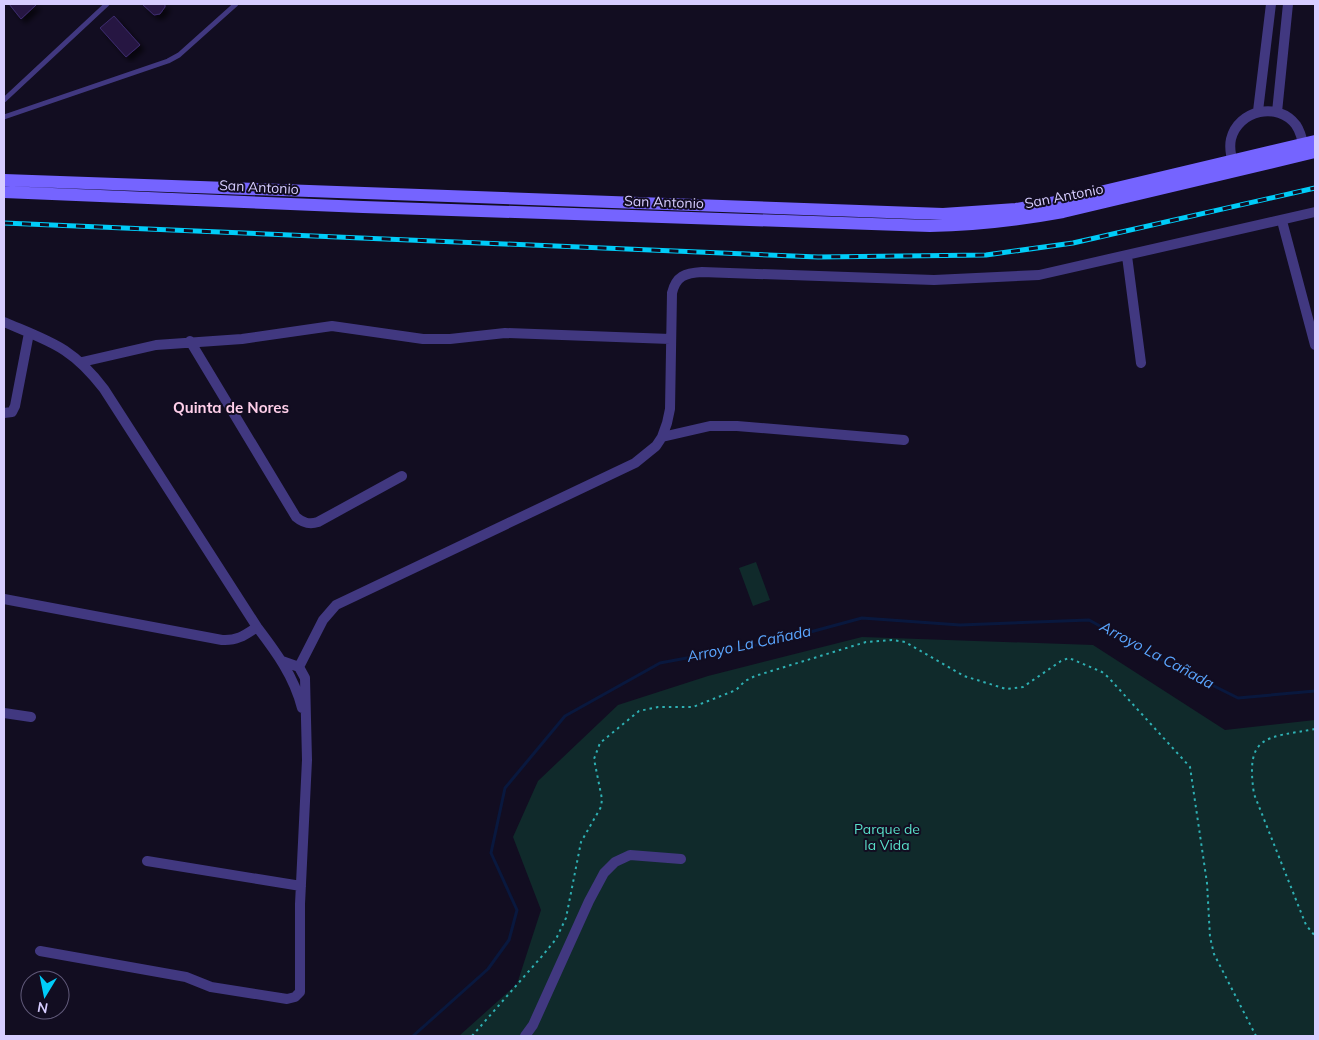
<svg xmlns="http://www.w3.org/2000/svg" width="1319" height="1040" font-family="Mulish,sans-serif">
	<defs>
		<filter id="shadow"><feDropShadow dx="4.5" dy="4.5" stdDeviation="2.5" flood-color="#0009"/></filter>
	</defs>
	<rect width="100%" height="100%" fill="#120d21"/>
	<path fill="#102a2b" d="M756 562 770 600 753 606 739 568Z
		M862 637 1093 645 1225 730 1315 720V1036H459L517 984 541 910 513 837 538 781 618 705 708 676Z"/>
	<g fill="none" stroke-linecap="round" stroke-linejoin="round">
		<path stroke="#09183e" stroke-width="3" d="M413 1036 488 969 509 940 517 910 491 853 505 788 565 716 660 663 777 641 862 618 960 625 1089 620 1164 661 1238 698 1315 691"/>
	</g>
	<path fill="#251942" stroke="#3e2b6e" filter="url(#shadow)" d="M9 4H35L36 5 21 19Z
		M142 4H165V7L160 14 154 15Z
		M114 16 140 45 126 57 100 28Z"/>
	<g fill="none" stroke-linecap="round" stroke-linejoin="round">
		<path stroke="#2eb0b3" stroke-width="2" stroke-dasharray="2.5 4" stroke-linecap="butt" d="M1315 729C1266 738 1245 734 1254 794L1306 925 1315 936
			M472 1036 543 955 556 939 566 918 581 842 601 807 602 799 594 759 600 743 639 711 658 707H693L736 690 745 681 755 676 866 642 892 640 905 642 964 676 1006 689 1023 687 1061 661 1069 658 1102 672 1108 677 1190 767 1207 883 1210 937 1214 954 1256 1036"/>
		<path stroke="#413880" stroke-width="5" d="M4 100 107 4
			M4 117 168 61 179 55 236 4"/>
		<path stroke="#413880" stroke-width="10" d="M1258 111 1271 4
			M1277 112 1288 4
			M1234 166C1231 157 1229 148 1231 139 1238 110 1278 101 1296 125 1301 132 1303 142 1305 151
			M1282 221 1315 345
			M1127 256 1141 363
			M4 322C51 342 72 347 104 389L257 627C276 652 294 676 302 708
			M190 341 296 517C303 523 309 525 318 522L402 476
			M82 362 156 345 242 339 332 326 423 339H450L505 333 670 339
			M4 413 12 412 15 406 29 333
			M662 437 710 426H737L904 440
			M4 599 222 640C237 641 245 635 257 627
			M299 667 323 620 336 605 635 463 656 446 662 437 667 423 670 409 672 293C676 276 685 273 702 272L934 280 1039 275 1315 212
			M4 713 31 717
			M147 861 301 886
			M40 951 186 977 211 987 287 999 295 997 300 992V904L307 760 305 678 299 667 282 661
			M525 1036 533 1025 589 901 604 873 615 862 630 855 681 859"/>
		<path stroke="#7564ff" stroke-width="12" d="M4 180 943 214 1016 209 1062 201 1315 141
			M4 192 363 207 930 226C975 225 1019 220 1063 212L1315 152"/>
		<defs>
			<path id="rail" d="M4 223 818 257 986 255 1073 243 1315 188"/>
		</defs>
		<use href="#rail" stroke="#00ccf8" stroke-width="5"/>
		<use href="#rail" stroke="#120d21" stroke-width="3" stroke-dasharray="9" stroke-linecap="butt"/>
	</g>
	<g text-anchor="middle" stroke-width="4" stroke-linejoin="round" paint-order="stroke">
		<g font-size="14" fill="#d7cdff" stroke="#120d21">
			<text transform="translate(259 187) rotate(3)" y="5">San Antonio</text>
			<text transform="translate(1064 196) rotate(-11)" y="5">San Antonio</text>
			<text transform="translate(664 202) rotate(2)" y="5">San Antonio</text>
		</g>
		<g font-size="14" fill="#59dfc8" stroke="#120d21">
			<text x="887" y="834">Parque de<tspan x="887" dy="16">la Vida</tspan></text>
		</g>
		<g font-size="15" font-weight="bold" fill="#ffcfea" stroke="#120d21">
			<text x="231" y="413">Quinta de Nores</text>
		</g>
		<g font-size="15" font-style="italic" fill="#5ba6ff" stroke="#120d21">
			<text transform="translate(749 644) rotate(-12)" y="5">Arroyo La Cañada</text>
			<text transform="translate(1157 655) rotate(28)" y="5">Arroyo La Cañada</text>
		</g>
	</g>
	<rect width="1319" height="1040" fill="none" stroke="#d7cdff" stroke-width="10"/>
	<g transform="translate(45 995) rotate(190)"><circle r="24" fill="#120d21" stroke="#615a7a"/>
	<path d="M0-4L9 19L0 12L-9 19Z" fill="#00ccf8"/>
	<text y="-8" font-size="14" font-weight="bold" text-anchor="middle" fill="#d7cdff">N</text>
	</g>
</svg>
